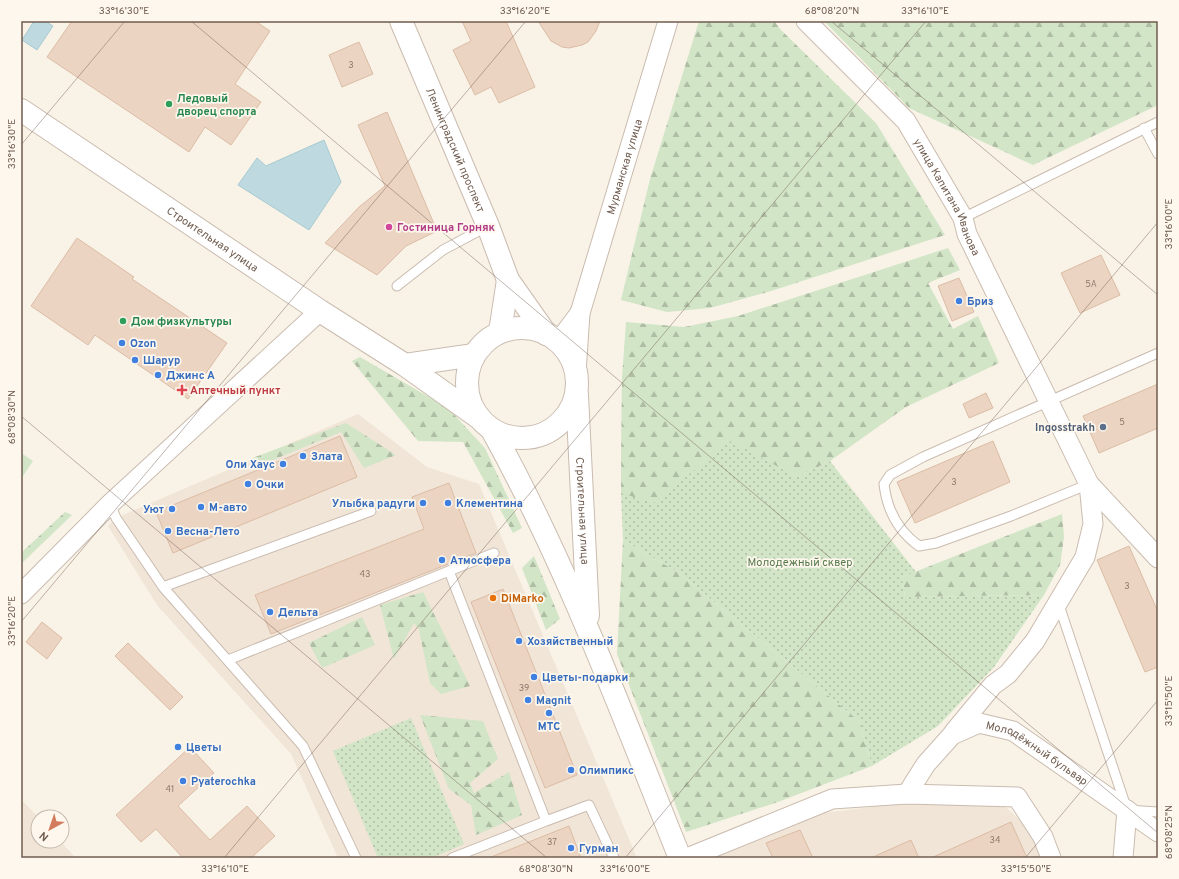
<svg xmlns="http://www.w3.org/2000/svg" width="1179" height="879" font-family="Overpass,sans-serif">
	<defs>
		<pattern id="grass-dots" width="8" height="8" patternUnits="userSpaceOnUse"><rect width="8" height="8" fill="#d2e5c7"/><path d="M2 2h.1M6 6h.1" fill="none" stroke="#afbda4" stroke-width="1.8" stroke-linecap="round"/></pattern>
		<pattern id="forest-firs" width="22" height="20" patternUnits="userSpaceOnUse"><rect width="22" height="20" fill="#d2e5c7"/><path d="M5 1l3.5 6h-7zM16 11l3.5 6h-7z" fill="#afbda4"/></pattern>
	</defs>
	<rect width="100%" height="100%" fill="#f9f3e7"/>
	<path fill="#f0e5d7" d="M358 414 427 467 479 484 637 858H338L291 754 157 605 108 526 116 518Z
		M990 793 1042 840 1051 858H707L822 813Z
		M21 799 38 817V841H60L76 858H21Z"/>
	<path fill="url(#grass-dots)" d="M622 377 797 477 830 461 916 572 902 577 905 597 1044 595 994 667 938 726 872 766 859 721 679 573 623 540 621 493Z
		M411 718 464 844 432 858H378L333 751Z"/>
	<path fill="url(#forest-firs)" d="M699 21H774L780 29 876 123 945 235 768 292 710 308 667 312 621 300 650 179Z
		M824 21H1158V105L1033 165 909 108Z
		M948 248 960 270 928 283 953 329 978 316 999 363 906 407 830 461 797 477 731 441 653 503 621 493 622 377 626 322 684 327 738 316Z
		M360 357 448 408 485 448 522 528 513 533 463 442 418 441 352 361Z
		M346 423 396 455 364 468 341 432 251 469 253 458Z
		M65 512 72 515 21 564V553Z
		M1062 514 1064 537 1060 565 1044 595 905 597 902 577Z
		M623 540 679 573 859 721 872 766 778 802 686 832 617 654Z
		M534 556 560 619 546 630 522 568Z
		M423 592 470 686 441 694 430 683 419 630 414 623 394 659 380 605Z
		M362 617 375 645 322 668 309 643Z
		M420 715 483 721 498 759 470 783 474 793 509 772 522 815 476 835 471 805 449 789Z"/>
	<path fill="#d2e5c7" d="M21 453 33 461 21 479Z"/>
	<path fill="#bedae0" stroke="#a6c9d1" d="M34 21H45L53 26 37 50 22 40Z
		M324 140 341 182 309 230 238 185 257 158 266 166Z"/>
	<path fill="#ebd4c2" stroke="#dcbca5" d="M72 21H255L270 31 235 84 261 102 231 145 205 127 189 152 47 57Z
		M462 21H506L535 87 499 103 491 87 475 95 453 50 471 41Z
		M538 21H600L596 31 588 42 582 45 569 48 562 47 551 41Z
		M359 42 373 74 342 87 329 55Z
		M387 112 437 231 406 246 377 275 325 243 359 207 385 186 358 125Z
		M77 238 134 277 132 279 227 343 188 399 95 335 88 345 31 306Z
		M1101 255 1120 295 1080 313 1061 273Z
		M959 278 974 312 952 321 938 286Z
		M1158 384V428L1099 453 1083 416Z
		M986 393 993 408 969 418 963 404Z
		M340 436 357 477 173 553 156 512Z
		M993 441 1010 482 915 523 897 482Z
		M449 483 476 553 271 634 255 595 424 529 412 497Z
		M1129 546 1158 612V667L1145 672 1097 560Z
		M503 589 577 775 545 788 471 602Z
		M42 622 62 638 47 659 26 642Z
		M128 643 183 697 170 710 115 656Z
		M190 747 214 773 178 806 210 840 247 806 275 836 251 858H183L156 829 141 842 116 815Z
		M1011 822 1027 858H931Z
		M569 826 581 858H491V857Z
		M800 830 813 858H773L766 843Z
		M911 840 919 858H871Z"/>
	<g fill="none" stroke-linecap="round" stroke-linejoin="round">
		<defs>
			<path id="service" d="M1144 128 1158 154
				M963 218 1158 122
				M397 286 443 250 488 226
				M1089 484 1011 516 936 543 919 546C898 531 887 510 884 484L890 475 923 457 1158 353
				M110 504 116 518 163 587 303 746 356 858
				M449 571 494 553
				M163 587 371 511
				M1058 602 1127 810 1158 812
				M228 660 449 571 546 821 452 858
				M546 821 589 805 614 858"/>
			<g id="minor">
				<path id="s1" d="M806 21 906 121 963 218 967 234 1089 484 1158 558"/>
				<path d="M559 341 580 313"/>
				<path id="s2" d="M576 373 580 313 668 21"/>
				<path d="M21 594 110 504 320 311"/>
				<path d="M954 732 993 685 1008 674 1035 641 1085 557 1093 524 1089 484"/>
				<path id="s3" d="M907 794 926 764 952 735 979 723 1013 731 1158 832"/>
				<path d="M687 858 832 799 907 794 1017 797 1043 837 1051 858"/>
				<path d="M1123 858 1127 810"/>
			</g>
			<g id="tertiary">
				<path id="s4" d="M401 21 488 226 508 280 546 334"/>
				<path id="s5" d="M21 110 320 311 405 365 478 417"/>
				<circle cx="522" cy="383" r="55"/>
				<path d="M500 332 508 280"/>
				<path d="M405 365 474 355"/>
				<path id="s6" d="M577 395 588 616"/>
				<path d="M492 430C568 567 622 714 680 858"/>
			</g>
		</defs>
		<use href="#service" stroke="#cabbaf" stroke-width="11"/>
		<use href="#minor" stroke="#cabbaf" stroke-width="21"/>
		<use href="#tertiary" stroke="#cabbaf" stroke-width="24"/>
		<use href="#service" stroke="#fff" stroke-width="9"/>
		<use href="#minor" stroke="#fff" stroke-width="19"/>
		<use href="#tertiary" stroke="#fff" stroke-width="22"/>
	</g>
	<path fill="none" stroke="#705c4f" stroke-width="1" stroke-opacity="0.45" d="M191 21 1158 833M831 21 1158 295M21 145 125 21M21 416 547 858M21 622 526 21M224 858 926 21M625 858 1158 222M1025 858 1158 700"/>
	<g fill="#2e9e5b" stroke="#fdf7ed" stroke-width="1.5">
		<circle cx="169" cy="104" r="4"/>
		<circle cx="123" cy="321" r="4"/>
	</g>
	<circle fill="#d1479c" stroke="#fdf7ed" stroke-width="1.5" cx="389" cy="227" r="4"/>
	<g fill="#3f7fe0" stroke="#fdf7ed" stroke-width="1.5">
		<circle cx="959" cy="301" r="4"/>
		<circle cx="122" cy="343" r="4"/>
		<circle cx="135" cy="360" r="4"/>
		<circle cx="158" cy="375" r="4"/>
		<circle cx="303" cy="456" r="4"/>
		<circle cx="283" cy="464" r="4"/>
		<circle cx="248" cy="484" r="4"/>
		<circle cx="423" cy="503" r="4"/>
		<circle cx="448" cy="503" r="4"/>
		<circle cx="201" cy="507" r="4"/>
		<circle cx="172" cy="509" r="4"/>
		<circle cx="168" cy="531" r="4"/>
		<circle cx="442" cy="560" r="4"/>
		<circle cx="270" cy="612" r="4"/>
		<circle cx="519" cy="641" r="4"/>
		<circle cx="534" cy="677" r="4"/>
		<circle cx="528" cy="700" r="4"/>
		<circle cx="549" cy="713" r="4"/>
		<circle cx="178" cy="747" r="4"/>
		<circle cx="571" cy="770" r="4"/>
		<circle cx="183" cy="781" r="4"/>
		<circle cx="571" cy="848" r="4"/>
	</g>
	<path fill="#e0444e" stroke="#fdf7ed" stroke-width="1.5" d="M180 384h4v4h4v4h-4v4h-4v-4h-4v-4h4z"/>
	<circle fill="#5c6f8a" stroke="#fdf7ed" stroke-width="1.5" cx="1103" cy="427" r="4"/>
	<circle fill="#e8710a" stroke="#fdf7ed" stroke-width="1.5" cx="493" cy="598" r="4"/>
	<g text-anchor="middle" stroke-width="3.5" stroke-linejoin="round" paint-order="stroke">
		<g font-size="9" fill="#8f7a6c">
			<text x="351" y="68">3</text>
			<text x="1091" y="287">5А</text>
			<text x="1122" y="425">5</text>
			<text x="954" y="485">3</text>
			<text x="365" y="577">43</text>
			<text x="1127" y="589">3</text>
			<text x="524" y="691">39</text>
			<text x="170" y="792">41</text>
			<text x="995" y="843">34</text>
			<text x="552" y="845">37</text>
		</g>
		<g font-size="11" font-weight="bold" fill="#27864d" stroke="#fdf7ed" text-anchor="start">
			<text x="177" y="102">Ледовый<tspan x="177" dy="13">дворец спорта</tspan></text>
			<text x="131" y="325">Дом физкультуры</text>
		</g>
		<g font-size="11" fill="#705c4f" stroke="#fdf7ed">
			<text dy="4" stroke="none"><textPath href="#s4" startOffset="140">Ленинградский проспект</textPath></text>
			<text dy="4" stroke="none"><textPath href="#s2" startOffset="213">Мурманская улица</textPath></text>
			<text dy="4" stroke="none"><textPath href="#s1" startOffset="228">улица Капитана Иванова</textPath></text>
			<text dy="4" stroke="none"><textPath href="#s5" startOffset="231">Строительная улица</textPath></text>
			<text dy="4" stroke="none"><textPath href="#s6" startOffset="116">Строительная улица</textPath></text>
			<text dy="4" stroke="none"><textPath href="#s3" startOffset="170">Молодёжный бульвар</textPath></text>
		</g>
		<g font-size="11" font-weight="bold" fill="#b23c85" stroke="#fdf7ed" text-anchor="start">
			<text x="397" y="231">Гостиница Горняк</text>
		</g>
		<g font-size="11" font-weight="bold" fill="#366cbe" stroke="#fdf7ed" text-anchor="start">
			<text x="967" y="305">Бриз</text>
			<text x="130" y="347">Ozon</text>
			<text x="143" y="364">Шарур</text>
			<text x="166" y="379">Джинс А</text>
			<text x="311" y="460">Злата</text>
			<text x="275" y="468" text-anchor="end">Оли Хаус</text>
			<text x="256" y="488">Очки</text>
			<text x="415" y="507" text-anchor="end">Улыбка радуги</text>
			<text x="456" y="507">Клементина</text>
			<text x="209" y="511">М-авто</text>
			<text x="164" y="513" text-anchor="end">Уют</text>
			<text x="176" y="535">Весна-Лето</text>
			<text x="450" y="564">Атмосфера</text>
			<text x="278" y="616">Дельта</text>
			<text x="527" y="645">Хозяйственный</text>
			<text x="542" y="681">Цветы-подарки</text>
			<text x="536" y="704">Magnit</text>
			<text x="549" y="730" text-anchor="middle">МТС</text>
			<text x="186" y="751">Цветы</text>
			<text x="579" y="774">Олимпикс</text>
			<text x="191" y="785">Pyaterochka</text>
			<text x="579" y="852">Гурман</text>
		</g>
		<g font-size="11" font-weight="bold" fill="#be3a42" stroke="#fdf7ed" text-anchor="start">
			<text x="190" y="394">Аптечный пункт</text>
		</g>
		<g font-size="11" font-weight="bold" fill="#4e5e75" stroke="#fdf7ed" text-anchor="end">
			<text x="1095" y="431">Ingosstrakh</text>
		</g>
		<g font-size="11" fill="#577a4c" stroke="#fdf7ed">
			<text x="800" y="566">Молодежный сквер</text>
		</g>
		<g font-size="11" font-weight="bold" fill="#c56008" stroke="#fdf7ed" text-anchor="start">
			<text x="501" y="602">DiMarko</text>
		</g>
	</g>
	<rect width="1179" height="879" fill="none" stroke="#fdf7ed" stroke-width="44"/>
	<g transform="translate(50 829) rotate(220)"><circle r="19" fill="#fdf7ed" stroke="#c5b9ae"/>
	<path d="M0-3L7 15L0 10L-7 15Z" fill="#d37b5c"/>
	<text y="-6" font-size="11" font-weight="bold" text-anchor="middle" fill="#705c4f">N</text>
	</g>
	<rect x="22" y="22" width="1135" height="835" fill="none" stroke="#705c4f" stroke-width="1.5"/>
	<g font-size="10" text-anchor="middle" fill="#705c4f">
		<text x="124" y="14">33°16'30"E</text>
		<text x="525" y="14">33°16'20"E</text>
		<text x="832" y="14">68°08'20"N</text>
		<text x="925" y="14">33°16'10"E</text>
		<text transform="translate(11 144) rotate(-90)" y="4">33°16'30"E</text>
		<text transform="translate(1168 224) rotate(-90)" y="4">33°16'00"E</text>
		<text transform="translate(11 417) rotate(-90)" y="4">68°08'30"N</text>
		<text transform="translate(11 621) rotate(-90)" y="4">33°16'20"E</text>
		<text transform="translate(1168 701) rotate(-90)" y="4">33°15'50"E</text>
		<text transform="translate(1168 832) rotate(-90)" y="4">68°08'25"N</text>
		<text x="225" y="872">33°16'10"E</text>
		<text x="546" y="872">68°08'30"N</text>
		<text x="625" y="872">33°16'00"E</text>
		<text x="1026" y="872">33°15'50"E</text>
	</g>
</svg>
